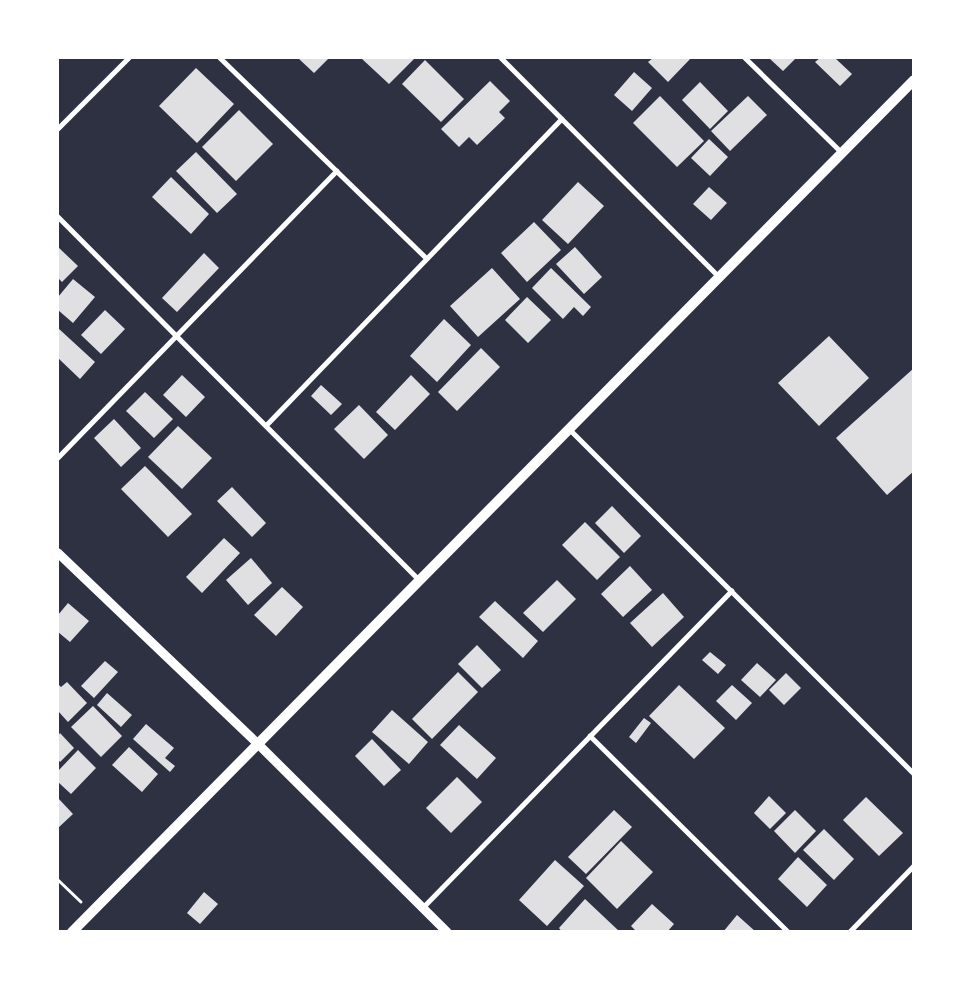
<svg xmlns="http://www.w3.org/2000/svg" width="971" height="989" font-family="'PT Serif',serif">
	<rect width="100%" height="100%" fill="#2d3142"/>
	<path fill="#e0e0e3" d="M298 58H329L314 73Z
		M361 58H415L389 84Z
		M653 58H691L668 82 648 62Z
		M769 58H796L783 71Z
		M820 58H835L852 74 840 86 815 62Z
		M425 60 464 99 441 122 402 84Z
		M196 68 234 104 197 143 159 106Z
		M634 72 652 88 632 111 614 95Z
		M490 81 510 101 499 112 505 118 477 145 469 137 459 147 441 129Z
		M700 82 728 111 710 129 682 100Z
		M660 96 704 141 677 167 633 123Z
		M748 96 767 115 730 151 711 131Z
		M239 110 273 144 236 181 202 147Z
		M709 139 728 157 710 176 691 158Z
		M196 152 237 194 217 213 176 171Z
		M171 177 209 214 191 234 152 197Z
		M578 182 604 206 568 244 542 220Z
		M709 187 727 203 711 220 693 204Z
		M534 222 561 250 527 282 501 253Z
		M58 247 78 266 62 282 58 278Z
		M575 247 602 277 584 294 556 264Z
		M204 253 219 268 177 312 162 298Z
		M492 268 520 299 478 337 450 306Z
		M551 268 591 307 583 316 574 307 563 319 532 288Z
		M73 279 95 297 73 323 58 310V297Z
		M527 297 551 320 528 343 505 320Z
		M105 310 125 329 101 354 81 335Z
		M444 319 471 345 437 382 410 356Z
		M58 328 95 362 80 379 58 358Z
		M829 336 869 378 819 426 778 383Z
		M481 348 500 367 457 411 438 392Z
		M914 368V471L887 495 836 438Z
		M182 375 205 397 186 417 163 395Z
		M411 375 430 394 395 430 376 412Z
		M321 385 342 404 331 415 311 396Z
		M145 392 173 419 154 438 126 411Z
		M359 405 388 435 364 459 334 429Z
		M114 419 141 448 121 467 94 438Z
		M178 426 212 458 182 489 148 457Z
		M145 466 192 514 168 537 121 489Z
		M232 487 266 523 252 537 217 501Z
		M612 506 641 536 624 553 595 523Z
		M585 522 620 557 597 580 562 545Z
		M224 538 240 553 202 593 186 577Z
		M251 558 272 583 248 605 226 580Z
		M630 566 652 590 623 617 601 594Z
		M557 580 576 599 543 632 523 613Z
		M282 587 303 607 276 636 254 615Z
		M663 593 684 617 652 647 630 623Z
		M495 601 538 641 523 658 479 617Z
		M68 603 89 621 70 642 58 632V615Z
		M477 645 501 670 482 688 458 664Z
		M710 652 726 665 718 674 702 660Z
		M105 661 118 672 94 698 81 686Z
		M757 663 776 680 760 697 741 680Z
		M458 672 478 692 432 739 412 719Z
		M786 673 801 688 784 705 769 690Z
		M67 682 87 703 68 722 58 711V684L61 687Z
		M679 685 725 728 694 759 649 716Z
		M732 685 752 703 736 720 716 701Z
		M107 693 132 715 121 727 97 705Z
		M93 706 122 736 101 757 71 727Z
		M392 710 428 742 409 764 372 732Z
		M644 718 651 723 636 743 629 737Z
		M146 724 174 748 165 758 175 766 170 772 133 739Z
		M459 725 496 758 477 779 440 745Z
		M60 733 74 748 60 762 58 759V736Z
		M372 739 401 770 384 786 355 756Z
		M129 747 158 774 142 792 112 765Z
		M78 750 96 768 71 794 58 782V771Z
		M457 777 482 802 451 833 426 808Z
		M769 796 786 813 770 829 754 813Z
		M866 797 903 833 879 856 843 820Z
		M58 798 73 814 58 828Z
		M614 810 632 827 586 874 568 857Z
		M795 810 816 831 795 853 774 831Z
		M824 829 854 859 834 880 803 850Z
		M621 841 653 872 617 909 586 878Z
		M798 857 827 885 807 907 778 879Z
		M555 860 584 886 547 926 519 900Z
		M204 892 218 904 200 924 187 913Z
		M585 899 620 932H562L559 928Z
		M652 904 674 924 667 932H637L631 926Z
		M737 915 756 932H723Z"/>
	<g fill="none" stroke-linecap="round" stroke-linejoin="round">
		<path stroke="#fff" stroke-width="3" d="M58 880 81 902"/>
		<path stroke="#fff" stroke-width="5" d="M220 58 427 259
			M501 58 719 277
			M745 58 842 153
			M58 129 129 58
			M58 217 419 580
			M266 426 562 119
			M569 429 914 774
			M58 458 337 171
			M590 736 788 932
			M423 908 732 591
			M850 932 914 866"/>
		<path stroke="#fff" stroke-width="9" d="M58 553 258 744 447 932"/>
		<path stroke="#fff" stroke-width="10" d="M72 932 914 80"/>
	</g>
	<rect width="971" height="989" fill="none" stroke="#ffffff" stroke-width="118"/>
</svg>
